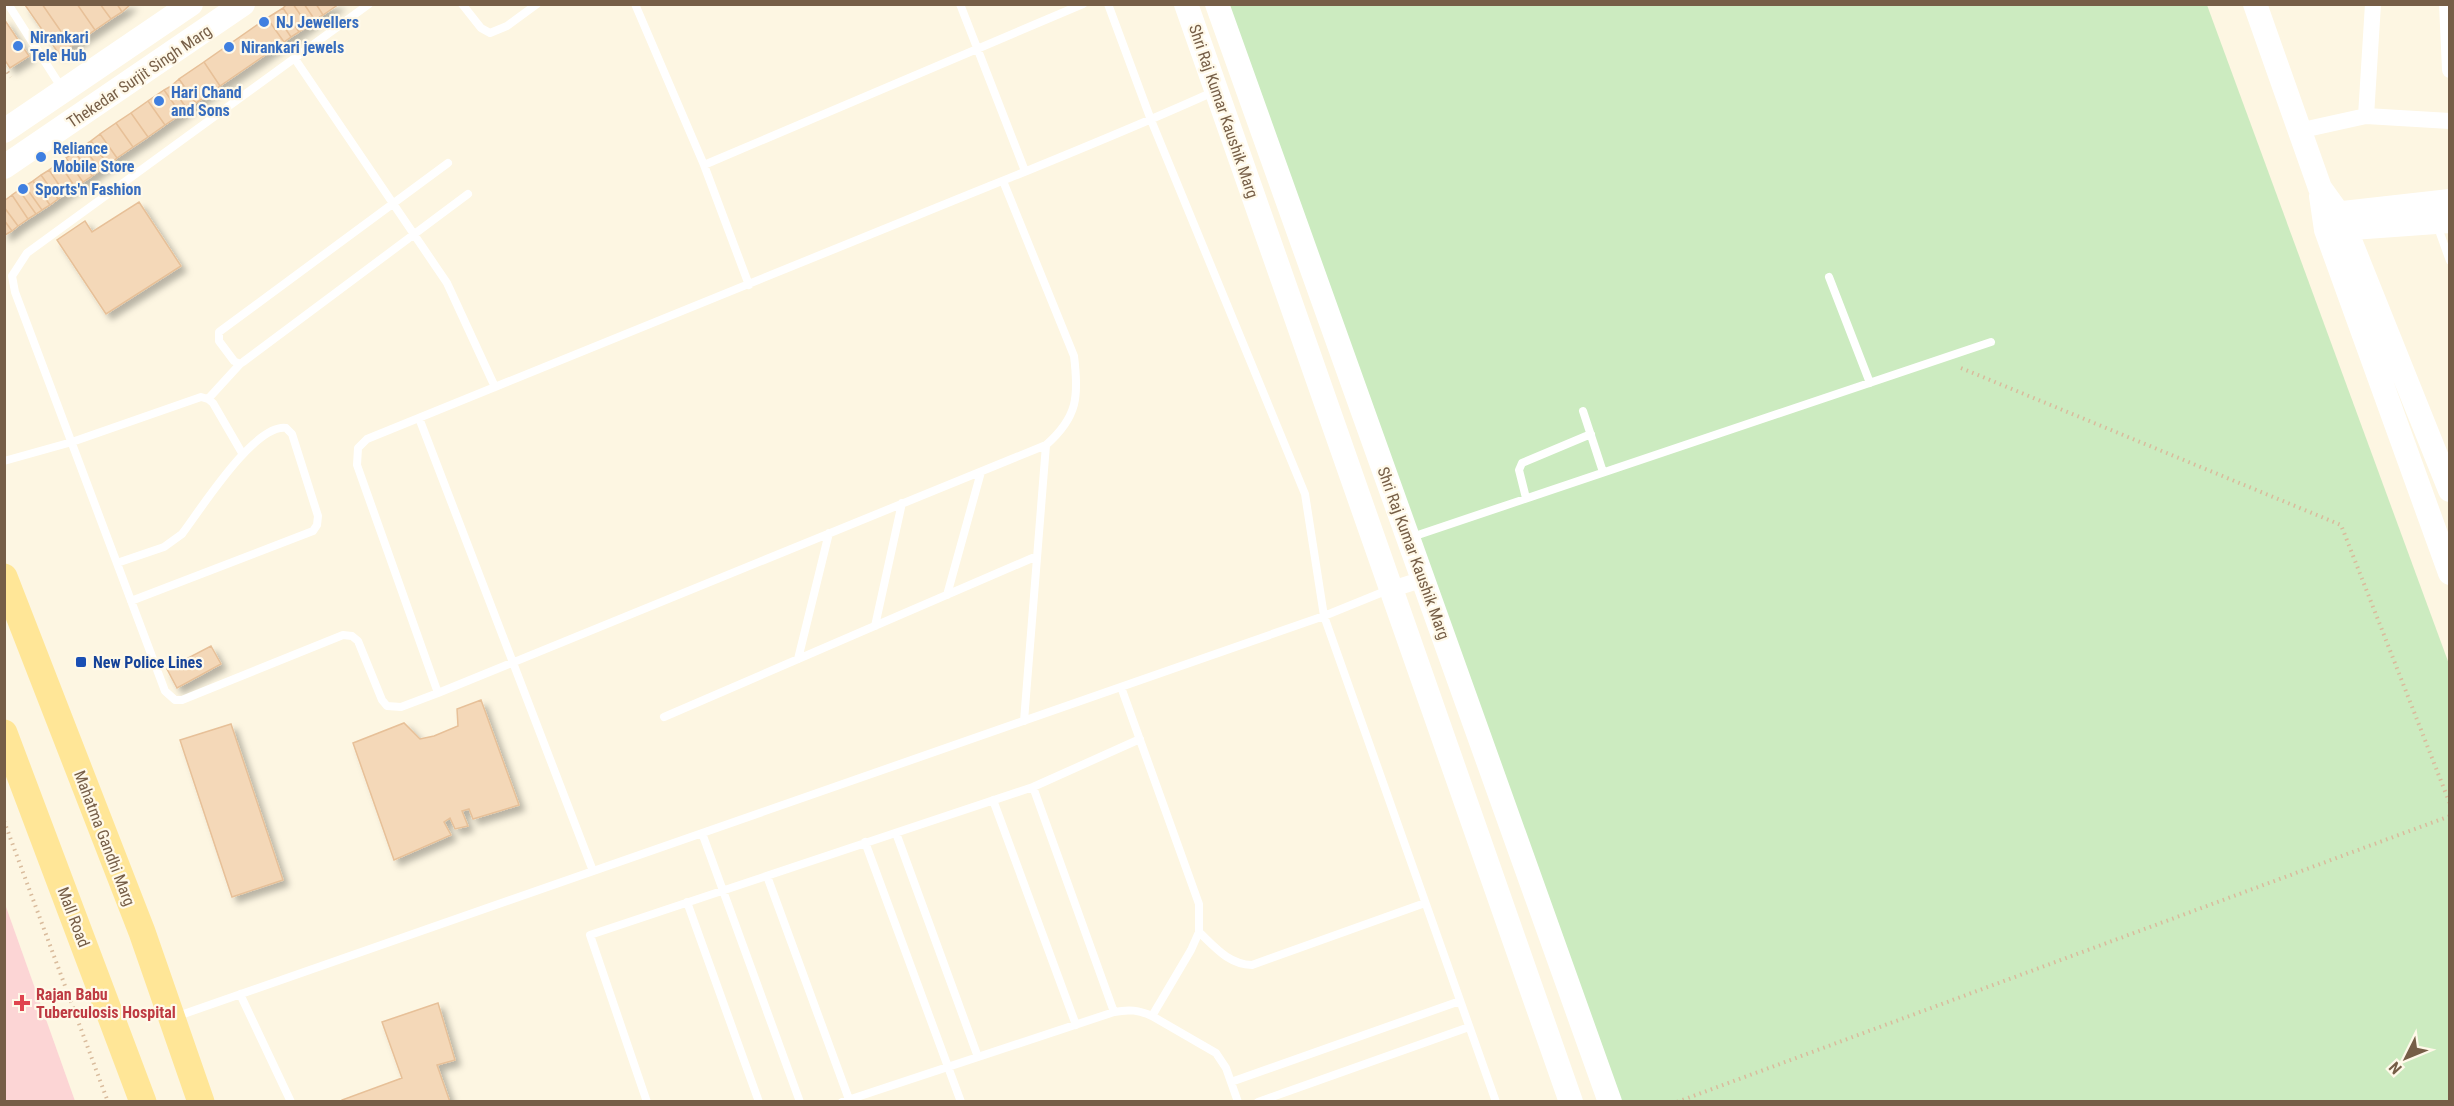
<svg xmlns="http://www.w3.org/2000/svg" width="2454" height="1106" font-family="'Roboto Condensed',sans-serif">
	<defs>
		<filter id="shadow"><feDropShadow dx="5.5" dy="5.5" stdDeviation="3" flood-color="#0004"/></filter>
	</defs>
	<rect width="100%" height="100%" fill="#fdf6e2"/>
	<path fill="#fcd5d5" d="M5 904 75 1101H5Z"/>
	<path fill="#ccebc0" d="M1227 5H2207L2449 664V1101H1612Z"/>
	<path fill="#f4d8b8" stroke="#e7c098" stroke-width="1.5" filter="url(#shadow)" d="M42 4H77L95 30 71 46Z
		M42 4 71 46 59 54 25 5Z
		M77 4H100L111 19 95 30Z
		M100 4H117L122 12 111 19Z
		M117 4H131L122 12Z
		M287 4H293L308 26 299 32 283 8Z
		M293 4H304L315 20 308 26Z
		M304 4H316L323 15 315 20Z
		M316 4H339L323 15Z
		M283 8 299 32 291 37 275 13Z
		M275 13 291 37 284 42 267 18Z
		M267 18 284 42 220 86 204 62Z
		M4 19 29 56 10 68 4 59Z
		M204 62 220 86 196 103 179 79Z
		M179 79 196 103 187 109 171 86Z
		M171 86 187 109 181 114 164 90Z
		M164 90 181 114 165 125 148 101Z
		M148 101 165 125 148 137 131 113Z
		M131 113 148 137 133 147 116 123Z
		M116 123 133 147 117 158 100 134Z
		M100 134 117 158 108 165 91 141Z
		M91 141 108 165 100 170 83 146Z
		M83 146 100 170 92 176 75 152Z
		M75 152 92 176 83 182 66 158Z
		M66 158 83 182 75 187 59 163Z
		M59 163 75 187 65 194 49 170Z
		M49 170 65 194 58 199 41 175Z
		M41 175 58 199 50 205 33 181Z
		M33 181 50 205 42 210 25 186Z
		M25 186 42 210 36 214 19 190Z
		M19 190 36 214 28 219 12 195Z
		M12 195 28 219 18 226 4 207V201Z
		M139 202 181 266 106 314 57 240 85 221 92 232Z
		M4 207 18 226 12 231 4 220Z
		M4 220 12 231 5 235 4 234Z
		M211 646 221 664 177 688 167 669Z
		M481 700 519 805 473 819 469 809 462 811 468 826 455 829 450 818 444 822 451 835 394 860 353 743 404 723 420 739 434 736 458 726 457 709Z
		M231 724 283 880 232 897 180 740Z
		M438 1003 455 1060 437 1065 450 1102H342V1100L402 1078 382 1022Z"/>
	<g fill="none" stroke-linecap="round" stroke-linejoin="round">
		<path stroke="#d9bb9c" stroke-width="4" stroke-dasharray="1.5 4.5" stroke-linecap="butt" d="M4 67 11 77
			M1961 368 2341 525 2450 804
			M4 821 108 1102
			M1677 1102 2450 816"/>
		<path stroke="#fff" stroke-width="8" d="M8 4 63 90
			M369 4 27 253 12 276 15 292 165 691 175 700H182L343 635 352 636 358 641 382 700 387 706 401 707 438 693
			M462 4 481 28 490 33 507 26 537 4
			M635 4 704 165 749 285
			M960 4 1025 171
			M1108 4 1151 120 1305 494 1324 616 1496 1102
			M295 59 447 283 495 387
			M448 163 219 332V341L234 361 240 364 243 362 468 194
			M704 165 1083 4
			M1003 181 1074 356C1079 396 1078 417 1046 445L438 693 357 465 358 448 367 439C550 365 733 291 916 216 1016 175 1116 136 1213 92
			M2437 225 2450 261
			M1829 277 1870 383
			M208 399 240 364
			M1583 411 1603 472
			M419 418 593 871
			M4 461 72 442 201 397 208 399 213 403 242 453
			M1526 498 1519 470 1522 463 1591 434
			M1409 538 1991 342
			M117 563 164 547 182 534C201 509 254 424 286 428L292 434 318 516 317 525 313 531 131 601
			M947 595 981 472
			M875 626 902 503
			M798 659 829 533
			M1121 687 1199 904V932L1191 950 1152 1016 1216 1053 1226 1068 1238 1102
			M664 717 1037 556
			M1024 721 1046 445
			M1033 787 1114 1012
			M993 800 1076 1025
			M702 833 800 1102
			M896 833 978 1057
			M865 842 961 1102
			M767 876 850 1102
			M687 902 759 1102
			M1199 932C1215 947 1228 964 1252 965L1425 903
			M240 994 291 1102
			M175 1017 1324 616 1388 590
			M1231 1082 1460 1001
			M647 1102 590 935 1033 787 1140 739
			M842 1102 1114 1012C1129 1009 1139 1010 1152 1016
			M1258 1102 1469 1027"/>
		<path stroke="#fff" stroke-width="16" d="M2447 4 2450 70
			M2366 116 2450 121
			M2298 131 2366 116 2373 4
			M1392 589 1424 579"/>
		<path stroke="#fff" stroke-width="24" d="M1186 4 1571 1102
			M1217 4 1610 1102
			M2255 4 2320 188 2338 213 2345 228 2450 490
			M4 131 191 4
			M4 167 243 4
			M2321 196 2326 230 2450 573
			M2325 215 2450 201
			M2338 229 2450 221"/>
		<path stroke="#ffe697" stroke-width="27" d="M4 577 142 932 201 1102
			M4 733 143 1102"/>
	</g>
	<g fill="#3f7fe0" stroke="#fff9e9" stroke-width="2">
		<circle cx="264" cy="22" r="6"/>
		<circle cx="18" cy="46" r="6"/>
		<circle cx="229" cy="47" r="6"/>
		<circle cx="159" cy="101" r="6"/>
		<circle cx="41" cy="157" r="6"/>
		<circle cx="23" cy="189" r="6"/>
	</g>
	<rect fill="#1a4fb4" stroke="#fff9e9" stroke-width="2" x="75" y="656" width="12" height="12" rx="3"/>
	<path fill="#e0444e" stroke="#fff9e9" stroke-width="2" d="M19 994h6v6h6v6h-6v6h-6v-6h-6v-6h6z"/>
	<g text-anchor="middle" stroke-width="4.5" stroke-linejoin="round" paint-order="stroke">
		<g font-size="16" font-weight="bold" fill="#366cbe" stroke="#fff9e9" text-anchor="start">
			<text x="276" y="28">NJ Jewellers</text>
			<text x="30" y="43">Nirankari<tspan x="30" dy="18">Tele Hub</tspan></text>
			<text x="241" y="53">Nirankari jewels</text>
			<text x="171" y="98">Hari Chand<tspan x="171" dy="18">and Sons</tspan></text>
			<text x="53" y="154">Reliance<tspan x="53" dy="18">Mobile Store</tspan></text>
			<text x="35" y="195">Sports'n Fashion</text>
		</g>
		<g font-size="16" fill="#765e47" stroke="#fff9e9">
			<text transform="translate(139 76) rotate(-34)" y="6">Thekedar Surjit Singh Marg</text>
			<text transform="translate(1224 111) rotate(71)" y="6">Shri Raj Kumar Kaushik Marg</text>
			<text transform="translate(1414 553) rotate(70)" y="6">Shri Raj Kumar Kaushik Marg</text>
			<text transform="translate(105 838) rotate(69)" y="6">Mahatma Gandhi Marg</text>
			<text transform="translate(74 917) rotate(69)" y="6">Mall Road</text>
		</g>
		<g font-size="16" font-weight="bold" fill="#164399" stroke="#fff9e9" text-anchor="start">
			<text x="93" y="668">New Police Lines</text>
		</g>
		<g font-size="16" font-weight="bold" fill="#be3a42" stroke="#fff9e9" text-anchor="start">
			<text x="36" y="1000">Rajan Babu<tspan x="36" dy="18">Tuberculosis Hospital</tspan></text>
		</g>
	</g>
	<rect width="2454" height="1106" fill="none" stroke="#765e47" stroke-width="12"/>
	<g transform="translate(2406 1058) rotate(227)" stroke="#fff9e9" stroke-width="4.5" paint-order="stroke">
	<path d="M0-4.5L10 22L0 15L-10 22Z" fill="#765e47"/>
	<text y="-9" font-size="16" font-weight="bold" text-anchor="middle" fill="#765e47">N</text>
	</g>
</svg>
